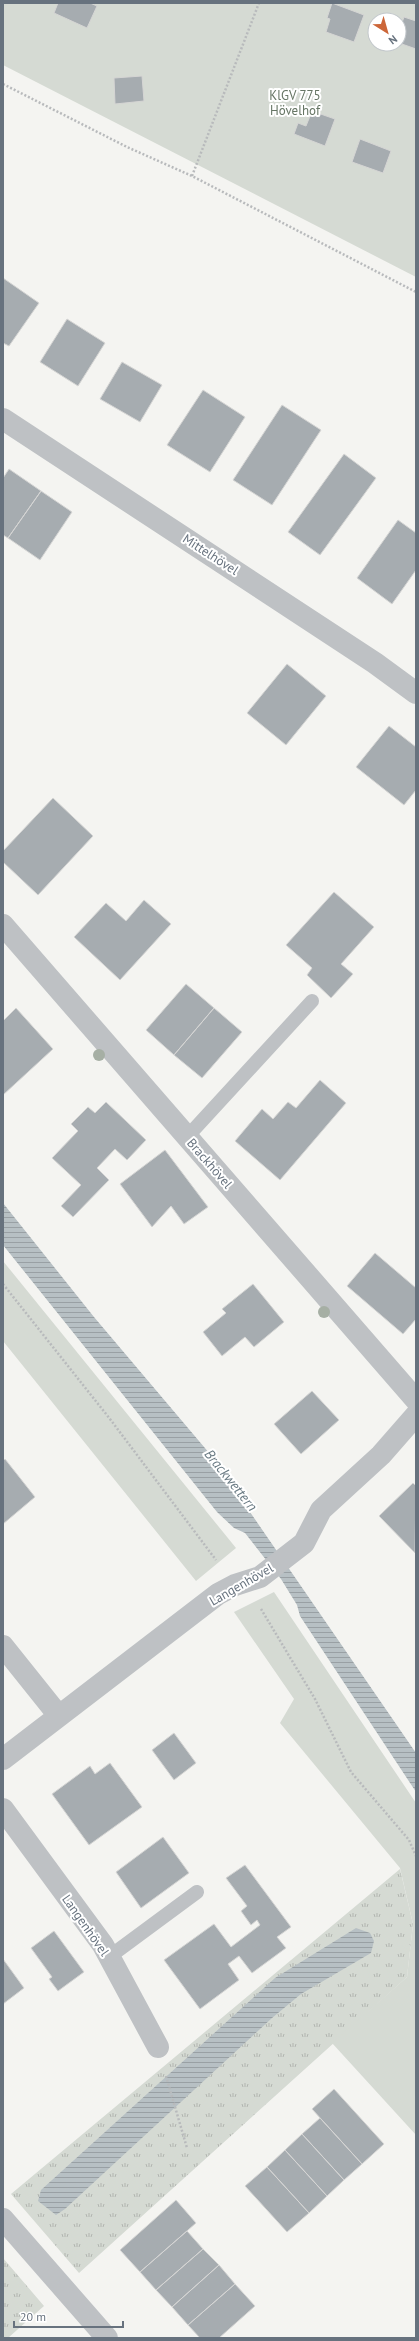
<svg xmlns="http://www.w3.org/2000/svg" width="419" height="2341" font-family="'PT Sans',sans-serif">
	<defs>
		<pattern id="grass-tufts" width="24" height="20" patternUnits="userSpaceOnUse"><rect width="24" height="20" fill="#d5dad3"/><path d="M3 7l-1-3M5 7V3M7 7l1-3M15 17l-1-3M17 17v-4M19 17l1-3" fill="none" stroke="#b1b5b0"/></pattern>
		<pattern id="water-rules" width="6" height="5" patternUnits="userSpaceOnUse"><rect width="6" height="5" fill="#b7c0c4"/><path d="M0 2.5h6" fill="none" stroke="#99a0a4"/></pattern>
	</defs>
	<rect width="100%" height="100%" fill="#f4f4f1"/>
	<path fill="url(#grass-tufts)" d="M400 1869 413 1924 407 1977 79 2273 11 2194Z
		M3 2258 44 2306 8 2338H3Z"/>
	<path fill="#d5dad3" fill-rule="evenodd" d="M3 3H416V277L3 65ZM375 20H399V44H375Z
		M3 1261 236 1548 196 1581 3 1341Z
		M274 1592 416 1803V2135L332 2043 407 1977 413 1924 400 1868 280 1723 294 1699 234 1612Z"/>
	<path fill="url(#water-rules)" d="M3 1203 94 1317 210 1454 416 1753V1792L300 1616 297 1605 281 1579 245 1533 234 1528 217 1512 3 1245Z
		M356 1928 370 1933 374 1941 371 1953 301 1994 272 2018 65 2209 56 2215 38 2201 41 2190 275 1978Z"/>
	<path fill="#a6acb0" stroke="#d5d5d4" d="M58 3H90L97 6 87 28 54 13Z
		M332 3 364 15 354 42 326 32 330 19 327 18Z
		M404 17 416 21V49L399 43V31Z
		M142 76 144 101 115 104 114 78Z
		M312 111 335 119 325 146 294 134 298 123 306 126Z
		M360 139 391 151 383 173 352 162Z
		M3 278 39 303 9 346 3 343Z
		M67 319 105 343 78 386 40 362Z
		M122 362 162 385 140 422 100 399Z
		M203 390 245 417 210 472 167 445Z
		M282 405 321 430 272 505 233 480Z
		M344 454 376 478 320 555 288 532Z
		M9 469 41 491 8 538 3 535V478Z
		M41 491 72 512 40 560 8 538Z
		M398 520 416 533V570L392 604 357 578Z
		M287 664 326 696 286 745 247 713Z
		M389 726 416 747V790L404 805 356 767Z
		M53 798 93 836 38 895 3 862V851Z
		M334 892 374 927 341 964 353 974 331 998 307 975 312 968 286 945Z
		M144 900 171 924 120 980 74 937 106 903 126 921Z
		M186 984 214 1008 174 1055 146 1030Z
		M16 1008 53 1049 3 1095V1021Z
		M214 1008 242 1032 202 1078 174 1055Z
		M320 1080 346 1103 280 1180 235 1141 262 1109 273 1119 288 1102 296 1108Z
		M106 1102 146 1140 127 1160 115 1149 97 1168 109 1180 73 1217 61 1206 81 1185 52 1158 78 1131 71 1124 88 1107 95 1113Z
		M165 1150 208 1207 184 1224 171 1206 152 1227 120 1184Z
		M375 1253 416 1288V1319L403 1334 347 1286Z
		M253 1284 284 1322 254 1347 245 1337 222 1356 203 1332 226 1313 222 1309Z
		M312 1391 339 1420 301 1454 274 1424Z
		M5 1459 35 1497 3 1524V1461Z
		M413 1483 416 1486 415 1553 379 1516Z
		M174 1733 196 1763 174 1780 152 1750Z
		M110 1763 142 1807 89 1845 52 1794 90 1766 95 1774Z
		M163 1837 189 1873 141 1908 116 1872Z
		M245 1865 291 1927 277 1937 286 1948 252 1973 239 1956 228 1964 239 1980 200 2009 164 1960 214 1924 231 1947 260 1925 257 1920 251 1925 241 1911 247 1906 226 1878Z
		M54 1931 84 1972 58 1991 49 1979 52 1977 31 1948Z
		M3 1959 24 1988 3 2004Z
		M334 2089 384 2144 362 2164 312 2109Z
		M320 2118 362 2164 344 2180 302 2134Z
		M302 2134 344 2180 327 2196 285 2150Z
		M285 2150 327 2196 309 2213 267 2167Z
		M267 2167 309 2213 287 2232 245 2186Z
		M176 2200 196 2223 140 2272 120 2250Z
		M187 2231 203 2249 156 2290 140 2272Z
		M203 2249 219 2265 172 2307 156 2290Z
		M219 2265 235 2284 188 2325 172 2307Z
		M235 2284 255 2306 219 2338H200L188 2325Z"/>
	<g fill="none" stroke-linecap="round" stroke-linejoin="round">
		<path stroke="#b8babc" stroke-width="2.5" stroke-dasharray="2 2" stroke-linecap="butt" d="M3 84 127 147 192 176 416 292
			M192 176 259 3
			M3 1284 110 1419 216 1560
			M261 1609 315 1699 351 1772 409 1840 416 1856
			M166 2076 187 2148"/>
		<path stroke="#bec1c4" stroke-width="14" d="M187 1137 312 1001
			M109 1957 197 1892"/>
		<path stroke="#bec1c4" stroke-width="22" d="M3 419 375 663 416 693
			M3 925 416 1400
			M3 1646 59 1716
			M3 1759 218 1594 235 1585 260 1577 304 1543 321 1510 381 1455 416 1415
			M3 1809 103 1945 158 2047
			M3 2219 107 2338"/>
	</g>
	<g fill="#a6afa4">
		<circle cx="99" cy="1055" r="6"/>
		<circle cx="324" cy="1312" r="6"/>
	</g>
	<g text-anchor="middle" stroke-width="4" stroke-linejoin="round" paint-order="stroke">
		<g font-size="13" fill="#677665" stroke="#fff">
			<text x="295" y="100">KlGV 775<tspan x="295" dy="15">Hövelhof</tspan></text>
		</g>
		<g font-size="13" fill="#67727e" stroke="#fff">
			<text transform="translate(211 554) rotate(33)" y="5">Mittelhövel</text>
			<text transform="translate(210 1163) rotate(49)" y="5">Brackhövel</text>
			<text transform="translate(241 1584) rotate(-30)" y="5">Langenhövel</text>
			<text transform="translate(86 1925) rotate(55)" y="5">Langenhövel</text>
		</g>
		<g font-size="14" font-style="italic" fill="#687982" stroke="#fff">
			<text transform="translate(231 1480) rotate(51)" y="5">Brackwettern</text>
		</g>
	</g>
	<rect width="419" height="2341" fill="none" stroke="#67727e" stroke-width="8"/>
	<g transform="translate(387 32) rotate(143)"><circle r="19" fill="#ffffff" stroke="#c2c7cb"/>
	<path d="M0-3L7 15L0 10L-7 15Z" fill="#cc6639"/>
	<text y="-6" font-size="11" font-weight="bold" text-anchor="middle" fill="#67727e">N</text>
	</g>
	<path d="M14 2321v6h109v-6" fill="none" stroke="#67727e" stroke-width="2"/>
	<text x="20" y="2321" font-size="12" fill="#67727e" stroke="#ffffff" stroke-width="3" paint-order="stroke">20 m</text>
</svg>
